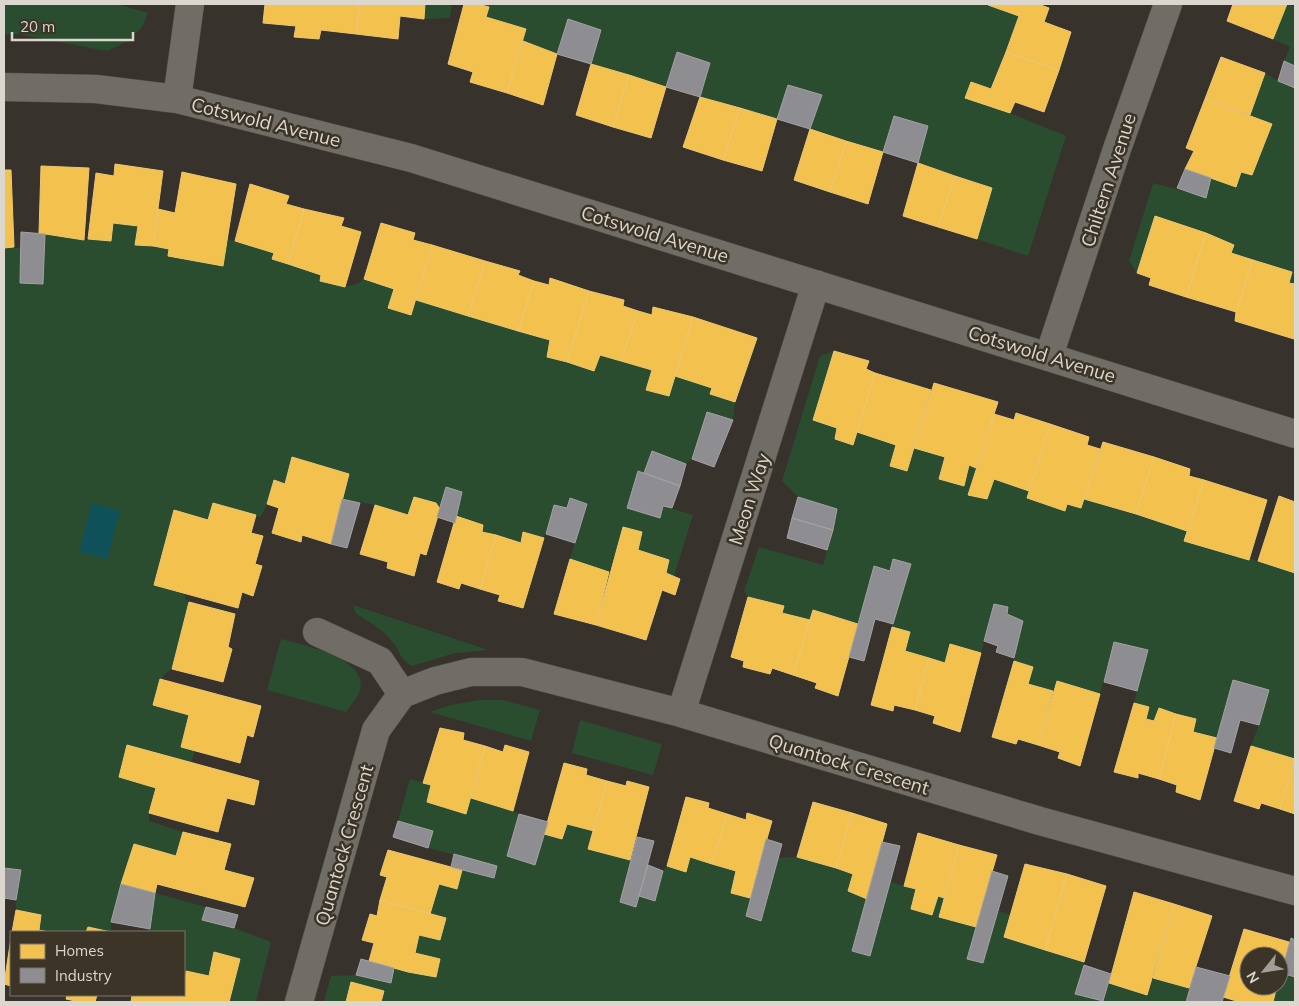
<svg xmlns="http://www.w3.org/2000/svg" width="1299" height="1006" font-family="Mulish,sans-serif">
	<rect width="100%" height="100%" fill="#37332c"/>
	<path fill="#2a4c2f" d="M4 4H117L148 13 142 27 128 41 107 51 22 35 4 34Z
		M425 4H452L450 18 424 19Z
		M478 4H989V5L1019 16 991 89 965 98 1010 113 1066 136 1028 256 977 239 992 188 918 163 928 126 894 116 883 152 810 129 822 95 788 85 777 119 700 97 710 63 677 52 666 87 591 64 601 30 568 19 557 54 523 41 526 29 486 17 489 7Z
		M1287 4 1295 7V66L1284 61 1290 47 1273 39Z
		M1265 73 1278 81 1295 88V284L1289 283 1291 272 1231 253 1233 245 1206 233 1156 216 1137 273 1129 261 1153 183 1205 197 1211 178 1236 187 1241 172 1252 175 1272 124 1250 115Z
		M113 223 138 226 136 245 169 249 168 256 222 266 227 239 274 253 273 259 321 275 320 281C338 286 348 291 364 279L394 289 389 308 411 315 416 300 550 340 547 357 594 371 600 355 652 370 646 390 669 396 675 376 712 388 710 394 735 402 733 420 707 412 692 459 686 464 652 451 644 473 638 472 627 508 660 518 663 506 693 515 674 576 666 573 638 550 642 532 624 527 609 572 570 559 586 504 570 498 567 508 554 505 544 538 523 532 521 543 482 532 483 525 456 516 462 492 446 488 440 509 436 503 414 497 408 515 375 505 342 499 349 474 293 457 285 484 274 481 267 504 260 518 256 515 214 503 208 520 175 510 154 585 184 594 186 599 189 602 172 669C158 677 157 690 153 705L189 715 181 747 195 751 191 763 119 777 156 788 149 813V821L183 832 176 856 134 844 111 922V932L88 927 86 932H49L39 930 41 915 16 910V900L21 870 4 868V248H21L20 283 43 284 45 234 84 240 88 239 110 241Z
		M834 351 813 420 837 428 835 439 853 445 857 432 896 445 890 466 906 471 914 448 945 457 939 479 963 486 969 465 976 468 968 494 994 479 1029 491 1027 499 1065 511 1067 504 1081 508 1084 499 1187 531 1184 541 1258 561 1295 573V759L1251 746 1259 725 1269 690 1217 738 1193 732 1196 719 1159 708 1154 721 1146 719 1149 707 1134 703 1147 650 1114 642 1100 694 1057 681 1053 691 1028 684 1032 667 1014 661 1023 621 1007 614 1008 607 994 604 981 653 950 644 945 663 905 651 910 632 892 627 890 571 874 566 858 624 813 610 810 620 782 613 784 606 748 597 744 591 759 547 823 565 833 530 837 509 798 497 782 481 820 356Z
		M353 605 488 650 455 653 412 666C399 658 402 655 394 644 384 630 370 622 356 614Z
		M281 639C303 645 373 659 359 693 356 699 350 706 346 712L267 690Z
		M479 700H502L540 710 531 741 430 712 451 705Z
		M580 720 662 744 653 775 572 753Z
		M410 779 431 785 466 814 471 798 513 811 519 814 507 856 535 865 544 834 562 839 567 824 594 831 589 849 630 860 620 902 635 907 639 896 655 901 663 871 667 866 685 871 690 857 736 871 731 893 750 898 746 916 761 921 778 858 797 857 853 874 848 891 867 899 852 951 870 956 890 882 916 889 911 909 932 915 938 896 944 898 939 917 976 927 968 959 983 963 998 911 1011 915 1005 938 1084 962 1075 994 1103 1001 1109 983 1147 995 1153 978 1189 988 1186 1002H381L384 991 351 982 346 1002H324L331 976 356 975 391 983 394 968 436 977 440 959 415 953 419 935 430 914 439 884 457 889 462 870 494 878 497 866 428 848 432 831 398 821Z
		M155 893 206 907 202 920 234 928 271 942 256 1002H229L240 959 215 952 209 976 184 970V932H148Z
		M1281 973 1295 977V1002H1273L1277 986H1279Z"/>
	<path fill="#0f5159" d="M92 503 120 511 107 559 79 552Z"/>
	<path fill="#f2c14e" stroke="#ebc875" d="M265 4H360L356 34 321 30 319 39 294 37 296 26 263 23Z
		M360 4H425L424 19 400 16 398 39 356 34Z
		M464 4H478L489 7 486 17 526 29 507 93 470 82 473 72 448 64Z
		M989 4H1038L1049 8 1044 22 1071 32 1059 70 1006 52 1019 16 988 5Z
		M1233 4H1287L1273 39 1227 21Z
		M523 41 557 54 543 105 507 93Z
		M1006 52 1059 70 1044 112 1015 102 1010 113 965 98 971 82 991 89Z
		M1221 57 1265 73 1250 115 1205 99Z
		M591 64 629 75 613 127 576 115Z
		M629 75 666 87 651 138 613 127Z
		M700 97 740 108 723 160 683 147Z
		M1205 99 1272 124 1252 175 1241 172 1236 187 1185 169 1194 151 1186 148Z
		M740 108 777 119 762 171 723 160Z
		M810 129 846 141 830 192 794 180Z
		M846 141 883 152 868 204 830 192Z
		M918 163 955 176 938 227 903 216Z
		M115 164 163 171 153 246 135 245 138 226 113 223 111 241 88 239 96 173 114 176Z
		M41 166 89 168 84 240 39 233Z
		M4 170H11L14 247 4 248Z
		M182 172 236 184 223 266 168 256 169 249 153 246 158 209 175 213Z
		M955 176 992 188 977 239 938 227Z
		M250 184 289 196 286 204 304 209 288 264 272 259 274 253 235 241Z
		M304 209 344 218 341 226 361 232 345 287 320 281 321 275 288 264Z
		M1155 216 1206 233 1186 297 1149 285 1151 278 1137 273Z
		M381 223 415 233 413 240 432 245 411 315 388 308 394 289 364 279Z
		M1206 233 1234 245 1231 253 1253 260 1236 312 1186 297Z
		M432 245 485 261 468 316 416 300Z
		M1253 260 1292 272 1289 283 1295 284V335L1294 339 1235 321 1236 312Z
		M485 261 520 271 518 275 534 281 518 331 468 316Z
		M550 278 589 291 567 362 547 357 550 340 518 331 534 281 549 285Z
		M589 291 624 300 623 306 638 311 621 361 600 355 594 371 567 362Z
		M653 307 693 317 669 396 646 390 652 370 621 361 638 311 652 315Z
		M693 317 757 338 735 402 710 394 712 388 675 376Z
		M834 351 869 361 866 369 875 373 853 445 835 439 837 428 813 420Z
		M875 373 931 390 907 471 890 466 896 445 857 432Z
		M934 383 998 402 976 468 969 465 964 486 939 479 945 457 914 448Z
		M1016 413 1050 424 1029 491 994 479 987 499 968 495 994 414 1014 420Z
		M1050 424 1089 437 1087 445 1100 449 1081 508 1067 504 1065 511 1027 498Z
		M1103 442 1154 457 1136 514 1084 499Z
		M292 457 349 474 331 544 302 535 301 542 272 533 279 508 267 504 274 480 285 484Z
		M1154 457 1190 469 1189 476 1204 480 1187 531 1136 514Z
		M1204 480 1267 500 1249 560 1184 541Z
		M1279 496 1295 502V573L1258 561Z
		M414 497 436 503 440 509 426 555 420 553 414 576 387 568 388 562 360 554 375 505 408 515Z
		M213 503 256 515 251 533 263 536 255 564 262 566 253 596 242 592 238 608 154 585 174 510 208 520Z
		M456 516 483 525 482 532 496 535 480 589 461 583 459 589 437 582Z
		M623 527 642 532 638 550 669 560 666 573 680 579 675 595 662 590 646 640 596 625Z
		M523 532 544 538 523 608 498 601 500 595 480 589 496 535 521 543Z
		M570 559 609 572 596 625 554 614Z
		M748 597 784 606 782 613 810 620 793 675 772 668 770 674 743 667 744 661 731 657Z
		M189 602 235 614 228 647 232 649 223 682 172 669Z
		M813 610 858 624 838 696 815 688 817 683 793 675Z
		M892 627 910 632 905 651 929 658 915 710 894 705 893 711 871 705Z
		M950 644 981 653 960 732 933 723 935 716 915 710 929 658 945 663Z
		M1014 661 1033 667 1028 684 1053 691 1038 745 1018 739 1016 744 992 737Z
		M160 679 261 706 253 737 247 735 240 763 181 747 189 715 153 705Z
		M1057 681 1100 694 1080 766 1058 758 1060 752 1038 745Z
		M1134 703 1149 707 1146 719 1154 721 1159 708 1176 714 1159 779 1138 773V778L1114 772Z
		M1176 714 1196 719 1193 732 1217 738 1200 800 1176 792 1177 785 1159 779Z
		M440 728 464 733 463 740 485 746 466 814 427 802 431 785 423 783Z
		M127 745 259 781 254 805 227 798 218 832 149 813 156 788 119 777Z
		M505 745 529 752 513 811 471 798 485 746 503 752Z
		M1251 746 1295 759 1280 809 1261 803 1259 809 1234 801Z
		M1295 760V814L1280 809Z
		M564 763 587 769 586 775 607 781 594 831 567 824 562 839 544 834Z
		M607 781 626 786 627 781 649 787 630 860 588 849Z
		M686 797 709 803 708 808 727 814 712 864 690 857 686 872 667 866Z
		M813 802 852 813 836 868 797 857Z
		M747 813 772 821 750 898 731 893 736 871 712 864 727 814 746 820Z
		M852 813 887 824 867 899 848 891 853 874 836 868Z
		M183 832 231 844 224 870 254 878 245 907 157 884 155 893 121 884 134 844 176 856Z
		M918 833 959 845 944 898 938 896 932 915 911 909 916 889 904 886Z
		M959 845 997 855 976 927 939 917Z
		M388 850 462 870 457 889 439 884 430 914 380 900 387 877 380 875Z
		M1025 864 1067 874 1045 950 1004 937Z
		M1067 874 1106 886 1084 962 1045 950Z
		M1134 892 1174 904 1147 995 1109 983Z
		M380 900 446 918 440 940 419 935 415 953 440 959 436 977 408 972 369 961 374 943 362 940 370 914 377 916Z
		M1174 904 1212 916 1189 988 1153 978Z
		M16 910 41 915 39 930 49 932H12Z
		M88 927 111 932H86Z
		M1244 929 1289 942 1279 980V956H1249V986H1277L1273 1002H1240L1223 997Z
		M11 938V986L4 984Z
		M214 952 240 959 229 1002H178L180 995H184L186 971 209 976Z
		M351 982 384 991 381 1002H346Z
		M67 995H97L95 1002H80L66 999Z
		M132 995H180L178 1002H131Z"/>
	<path fill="#8d8d92" stroke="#a4a3a4" d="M568 19 601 30 591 64 557 54Z
		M677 52 710 63 700 97 666 87Z
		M1284 61 1295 66V88L1278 81Z
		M788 85 822 95 810 129 777 119Z
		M894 116 928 126 918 163 883 152Z
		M1185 169 1211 178 1206 198 1177 188Z
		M21 232 45 234 43 284 20 283Z
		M707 412 733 420 714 467 692 459Z
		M652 451 686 464 680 486 644 473Z
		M638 471 680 486 672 508 663 506 660 518 627 508Z
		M446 487 462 492 455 523 437 517Z
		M798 497 837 509 833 530 792 518Z
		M570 498 587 504 575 543 546 534 554 505 567 508Z
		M342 499 360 503 347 548 331 544Z
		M792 518 833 530 827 550 787 538Z
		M893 559 911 564 893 624 875 619 864 661 849 657 874 566 890 571Z
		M994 604 1008 607 1007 614 1023 621 1014 658 996 652 998 646 984 641Z
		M1114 642 1148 650 1137 691 1104 682Z
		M1233 680 1269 690 1259 725 1240 720 1231 753 1214 748Z
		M519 814 548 822 535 865 507 856Z
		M398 821 433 831 428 848 393 837Z
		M637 837 654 841 636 907 620 902Z
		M766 839 782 844 761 921 746 916Z
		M882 842 900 846 870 956 852 951Z
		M454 854 497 866 494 878 451 867Z
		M648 865 663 871 655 901 639 896Z
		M4 868 21 870 16 900 4 898Z
		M992 871 1008 876 983 963 967 959Z
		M121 884 155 893 150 929 111 922Z
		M206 907 238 915 234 928 202 920Z
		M1291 938 1295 940V977L1281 973Z
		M361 959 394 968 391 983 356 975Z
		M1084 965 1111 974 1103 1001 1075 994Z
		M1196 967 1230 976 1222 1002H1186Z"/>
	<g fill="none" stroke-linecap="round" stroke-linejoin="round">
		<defs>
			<path id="minor" d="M4 87 96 89 177 99 411 158 1295 434
				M177 99 190 4
				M1049 356 1117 149 1168 4
				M317 632 380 661 402 694
				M681 713 816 284
				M299 1002 376 730 402 694 435 681 471 672H522L681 713 1040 821 1295 891"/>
		</defs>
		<use href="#minor" stroke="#535049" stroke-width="29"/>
		<use href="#minor" stroke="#706d67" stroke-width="28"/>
	</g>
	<g text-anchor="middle" stroke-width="5" stroke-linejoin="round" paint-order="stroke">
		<g font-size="19" fill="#dbd7cf" stroke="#3b3427">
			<text transform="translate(266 122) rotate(14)" y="7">Cotswold Avenue</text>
			<text transform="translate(1108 180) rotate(-72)" y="7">Chiltern Avenue</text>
			<text transform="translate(655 234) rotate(17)" y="7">Cotswold Avenue</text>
			<text transform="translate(1042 354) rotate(17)" y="7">Cotswold Avenue</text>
			<text transform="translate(749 499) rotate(-72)" y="7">Meon Way</text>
			<text transform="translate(849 764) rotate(17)" y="7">Quantock Crescent</text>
			<text transform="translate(344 845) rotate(-74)" y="7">Quantock Crescent</text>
		</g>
	</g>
	<rect width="1299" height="1006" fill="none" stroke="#dbd7cf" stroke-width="10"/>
	<rect x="10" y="931" width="175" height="65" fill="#3b3427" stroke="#7b756a"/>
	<rect x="20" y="944" width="25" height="15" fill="#f2c14e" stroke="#7b756a"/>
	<text x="55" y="956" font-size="15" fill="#dbd7cf">Homes</text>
	<rect x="20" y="968" width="25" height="15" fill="#8d8d92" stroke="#7b756a"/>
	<text x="55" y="981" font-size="15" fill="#dbd7cf">Industry</text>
	<g transform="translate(1264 971) rotate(240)"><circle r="24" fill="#3b3427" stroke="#7b756a"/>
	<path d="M0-4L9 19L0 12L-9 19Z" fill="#a29e96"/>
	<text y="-8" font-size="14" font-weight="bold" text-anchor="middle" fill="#dbd7cf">N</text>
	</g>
	<path d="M12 32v8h121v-8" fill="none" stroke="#dbd7cf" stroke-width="2.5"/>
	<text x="20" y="32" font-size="15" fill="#dbd7cf" stroke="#3b3427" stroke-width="4" paint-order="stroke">20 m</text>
</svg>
